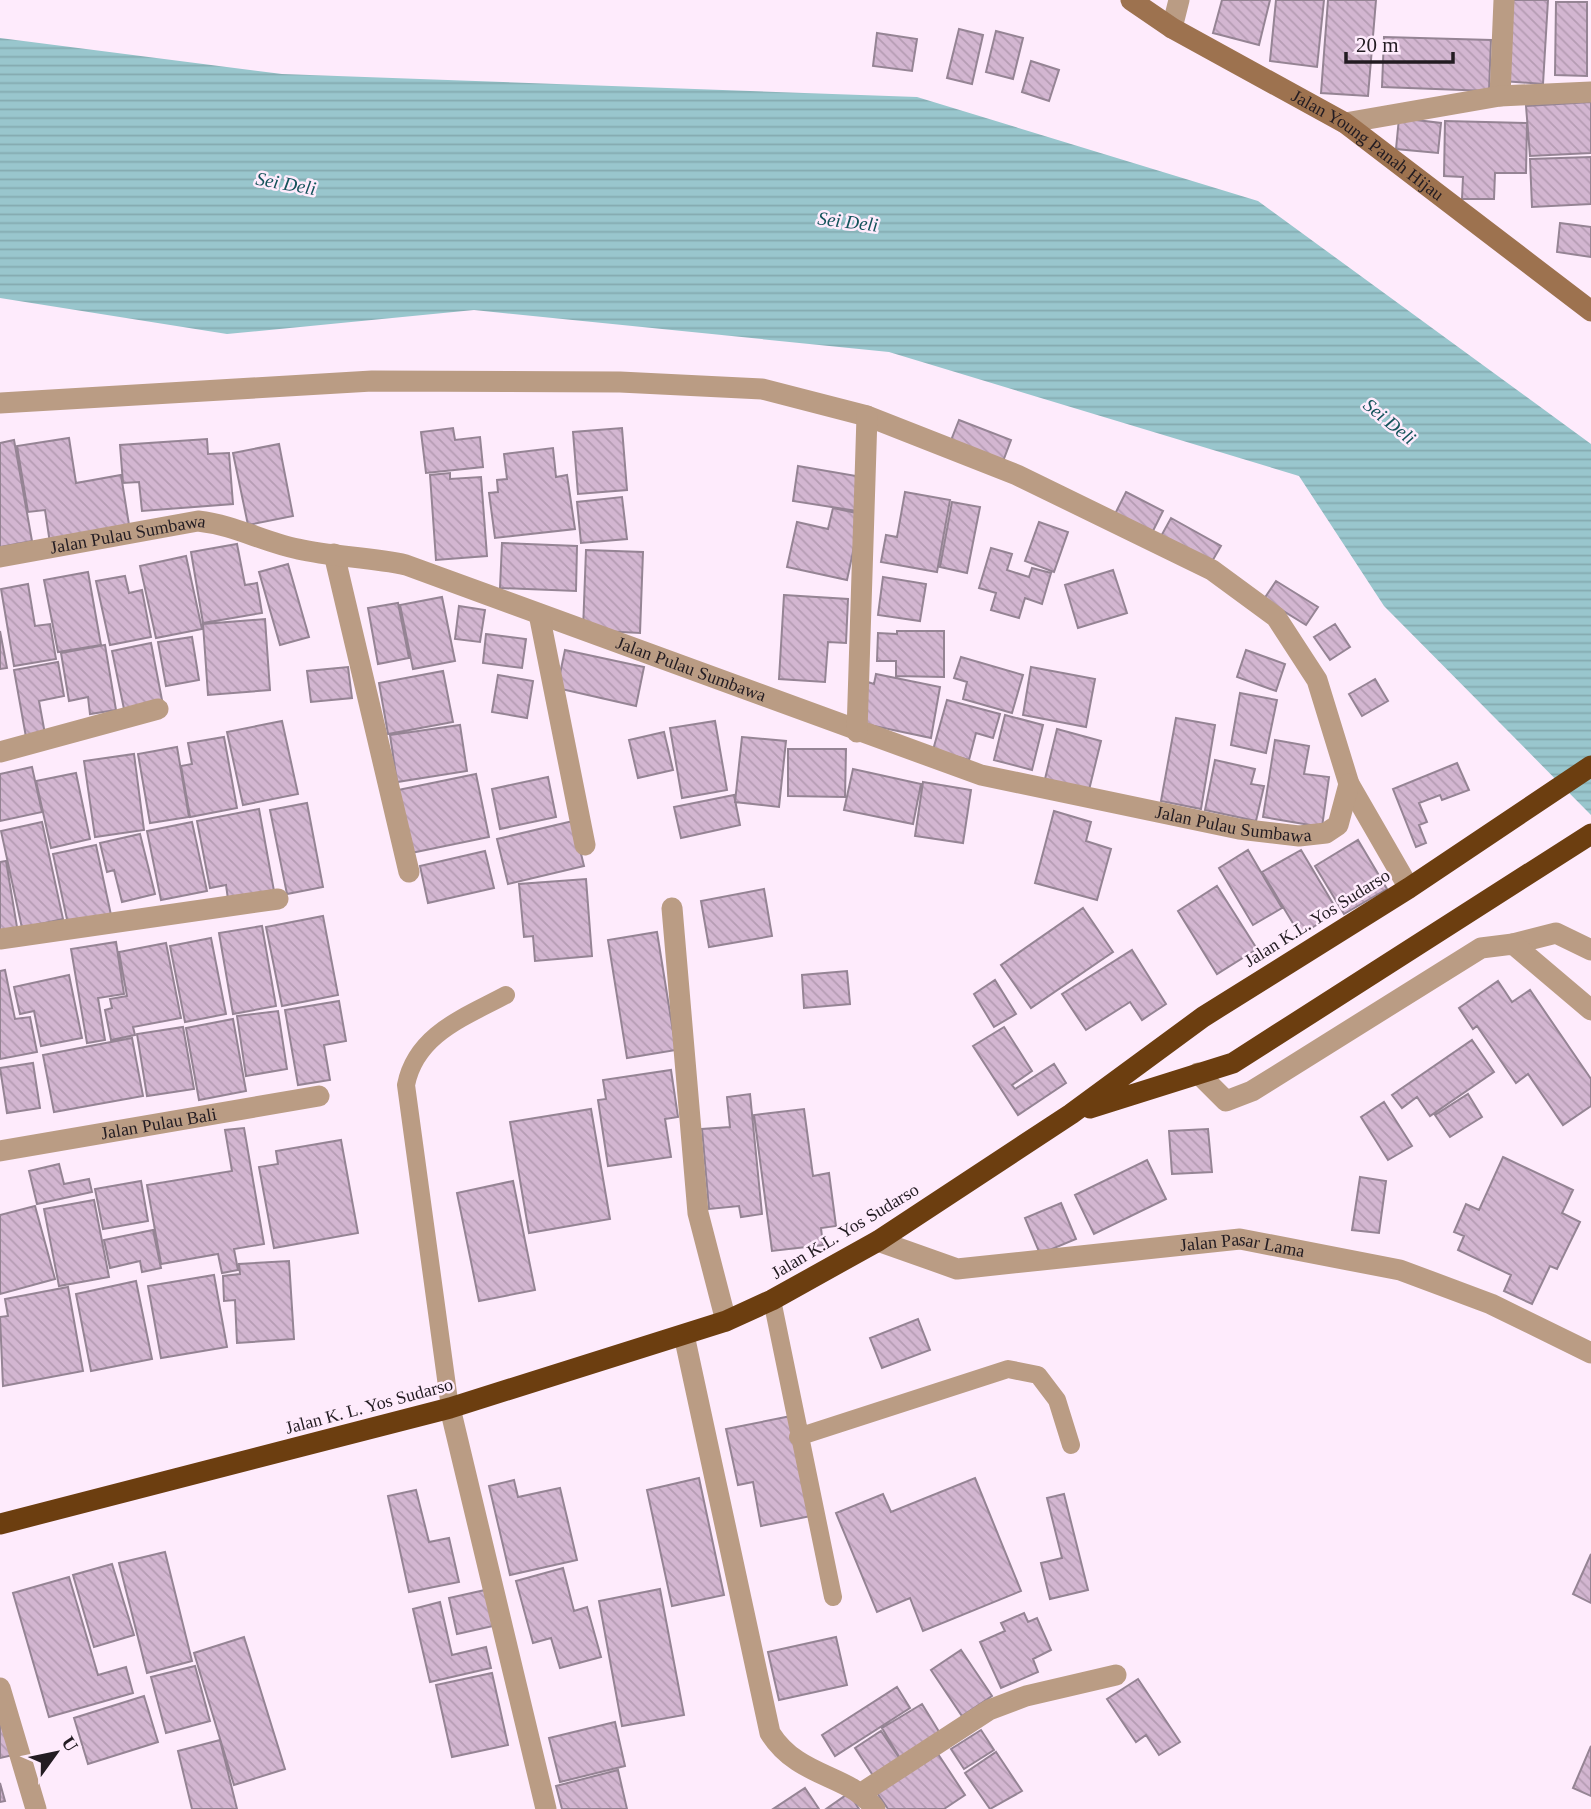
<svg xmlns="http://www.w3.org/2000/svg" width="1591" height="1809" font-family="Georgia,serif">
	<defs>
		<pattern id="water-rules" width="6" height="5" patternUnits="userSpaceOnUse" patternTransform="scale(1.75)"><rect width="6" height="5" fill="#99c6cd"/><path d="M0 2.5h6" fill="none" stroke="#84aab0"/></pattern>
		<pattern id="building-back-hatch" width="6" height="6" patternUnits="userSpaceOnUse" patternTransform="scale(1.75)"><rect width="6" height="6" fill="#d3b6d1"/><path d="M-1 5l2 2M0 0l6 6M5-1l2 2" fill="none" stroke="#b59cb3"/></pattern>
	</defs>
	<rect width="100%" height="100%" fill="#feebfc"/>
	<path fill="url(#water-rules)" d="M0 38 282 74 917 97 1258 201 1591 444V815L1384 606 1299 476 889 352 474 310 227 334 0 298Z"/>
	<path fill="url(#building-back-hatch)" stroke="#958494" stroke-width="2" d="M1222 0H1270L1259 45 1213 33Z
		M1276 0H1324L1317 67 1270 61Z
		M1328 0H1376L1368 96 1321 93Z
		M1507 0H1548L1543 84 1503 81Z
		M1556 2H1587V76L1555 75Z
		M959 29 983 35 972 84 947 78Z
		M996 31 1023 38 1013 79 986 72Z
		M877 33 917 39 912 71 873 66Z
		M1384 37 1491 40 1489 91 1382 87Z
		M1031 61 1059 70 1049 101 1022 92Z
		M1591 102V153L1530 156 1526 106Z
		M1399 118 1441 123 1438 153 1396 149Z
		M1445 121 1527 123 1526 173H1495L1494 199H1462L1463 177 1444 176Z
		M1591 157V204L1532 207 1530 159Z
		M1560 223 1591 227V257L1557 252Z
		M959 420 1011 440 1002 464 950 443Z
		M453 428 455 440 480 437 483 467 426 473 421 432Z
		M622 428 627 490 578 494 573 432Z
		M69 438 76 483 121 475 130 531 50 543 45 510 28 512 17 446Z
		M207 439 208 454 229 453 233 504 142 511 139 482 123 483 120 445Z
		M14 440 32 541 0 547V443Z
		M279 444 293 516 248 525 233 453Z
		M553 448 556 477 567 475 575 529 495 538 489 493 498 492 497 480 507 479 504 454Z
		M798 466 862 477 857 511 793 501Z
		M450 473V479L481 477 487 556 436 560 430 475Z
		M905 492 950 500 937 572 881 562 886 535 897 537Z
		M1126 492 1163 511 1150 537 1113 518Z
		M622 497 627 539 581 543 577 502Z
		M952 502 980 507 967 573 940 567Z
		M833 508 861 514 847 580 787 567 797 522 828 529Z
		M1171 518 1221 546 1210 565 1160 538Z
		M1039 522 1068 532 1054 572 1025 561Z
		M502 543 577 546 576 591 500 588Z
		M237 544 245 585 257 583 262 613 203 623 191 552Z
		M991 548 1012 554 1007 570 1029 577 1032 568 1051 573 1042 604 1025 598 1019 618 991 610 996 593 979 588Z
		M586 550 643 552 640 633 583 630Z
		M186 556 202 629 156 638 140 566Z
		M288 564 309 637 280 645 259 572Z
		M1113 570 1127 613 1078 628 1065 585Z
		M88 572 101 645 58 652 44 580Z
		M125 576 129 593 142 590 151 637 110 645 96 581Z
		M883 577 926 584 920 621 878 615Z
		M1276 581 1318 607 1306 625 1264 599Z
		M28 584 35 626 50 624 56 659 14 666 1 589Z
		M784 595 848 599 846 643 828 642 825 682 779 679Z
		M442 597 455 661 413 669 400 605Z
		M398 603 409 658 378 664 368 608Z
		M459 606 485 610 480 642 455 639Z
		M265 619 270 690 208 695 203 624Z
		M1335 624 1350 647 1330 660 1314 637Z
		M0 631 7 668 0 669Z
		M897 631H944V677L896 676V661H877L878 633 897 634Z
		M486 634 526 639 522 668 483 663Z
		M192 637 199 680 166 686 158 642Z
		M151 643 162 700 124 709 112 651Z
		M105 645 116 710 90 714 88 697 69 701 61 653Z
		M565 650 644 667 636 706 557 688Z
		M1246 650 1285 664 1276 691 1237 677Z
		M961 657 1023 675 1012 713 963 699 967 682 954 678Z
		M58 662 64 696 39 701 45 734 26 737 14 670Z
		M348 667 352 698 311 702 307 671Z
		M1031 667 1095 679 1086 727 1023 715Z
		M443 671 453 722 388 734 379 683Z
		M876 674 940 687 931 738 860 723 868 682 874 684Z
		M498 675 533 681 527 718 492 712Z
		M1375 679 1388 701 1362 716 1349 694Z
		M1240 693 1277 700 1266 753 1231 745Z
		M947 700 1000 714 993 738 976 733 969 760 933 750Z
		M1005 715 1043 725 1032 770 994 760Z
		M1176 718 1215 725 1201 809 1161 801Z
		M282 721 298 794 243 805 227 732Z
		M715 721 727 790 682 798 670 728Z
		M460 725 467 771 397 782 390 735Z
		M1057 729 1101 741 1089 790 1045 779Z
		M664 732 673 770 638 778 629 740Z
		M224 737 237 808 190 817 181 766 192 764 188 743Z
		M742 737 786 741 779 807 735 802Z
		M1275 740 1309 746 1304 774 1329 777 1322 827 1263 817Z
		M177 747 189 817 150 823 138 754Z
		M788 749H846L845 797 788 796Z
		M134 754 144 830 95 837 84 761Z
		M1215 760 1255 769 1251 784 1264 786 1256 821 1205 810Z
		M1457 763 1469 790 1442 800 1440 795 1419 803 1427 822 1419 825 1426 843 1416 847 1393 789Z
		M32 767 42 812 0 821V774Z
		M853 769 921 784 913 824 844 810Z
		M76 773 90 839 51 848 36 781Z
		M476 774 489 837 411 853 398 790Z
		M548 777 556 817 500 829 492 789Z
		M923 782 971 790 963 843 915 836Z
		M734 795 740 825 681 838 674 807Z
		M307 803 323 887 287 894 270 810Z
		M259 809 274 891 228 899 226 885 210 888 197 821Z
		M1054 811 1091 822 1086 841 1111 849 1097 900 1035 883Z
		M573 821 584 866 508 884 497 839Z
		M42 822 63 919 22 928 1 831Z
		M192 822 207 891 161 900 147 831Z
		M140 834 155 894 122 902 114 870 107 872 100 843Z
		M1358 840 1387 889 1344 914 1315 866Z
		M96 845 111 915 68 924 53 854Z
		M1248 850 1282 908 1253 925 1219 868Z
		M1301 850 1338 912 1300 935 1262 872Z
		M485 851 494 888 428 903 420 866Z
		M6 861 18 933 0 935V862Z
		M586 879 592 956 535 961 533 936 524 937 519 884Z
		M1217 886 1257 949 1217 974 1178 911Z
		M764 889 772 936 709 947 701 901Z
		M1083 908 1113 952 1031 1008 1001 965Z
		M323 916 338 995 282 1006 266 927Z
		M262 926 276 1006 233 1014 219 933Z
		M657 932 676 1050 627 1058 608 940Z
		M211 938 226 1014 185 1022 170 946Z
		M116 942 124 994 98 998 105 1040 87 1043 71 949Z
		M166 943 181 1018 133 1027 135 1035 111 1040 105 1010 112 1008 110 999 127 996 119 952Z
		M1132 950 1166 1004 1142 1020 1130 1002 1086 1030 1062 994Z
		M5 970 15 1019 30 1017 37 1052 0 1059V971Z
		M847 971 850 1004 804 1008 802 975Z
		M69 975 82 1038 41 1046 34 1011 20 1014 14 987Z
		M995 980 1016 1014 994 1027 974 994Z
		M1498 981 1512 1002 1530 990 1591 1079V1106L1563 1125 1528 1074 1516 1083 1477 1026 1473 1029 1459 1008Z
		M339 1001 346 1041 324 1045 330 1080 298 1085 285 1010Z
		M278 1011 287 1069 246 1076 237 1016Z
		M233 1019 246 1091 199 1100 186 1028Z
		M183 1027 194 1089 147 1096 137 1034Z
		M1004 1027 1032 1071 1012 1085 1015 1089 1054 1064 1066 1083 1018 1115 973 1046Z
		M132 1038 143 1096 54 1112 43 1055Z
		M1472 1040 1494 1072 1430 1116 1417 1097 1402 1108 1392 1095Z
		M33 1063 40 1108 7 1113 0 1068Z
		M671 1070 678 1117 665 1119 671 1157 608 1166 598 1100 606 1099 603 1080Z
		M750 1094 762 1214 741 1217 739 1206 709 1209 702 1129 730 1127 727 1097Z
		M1468 1094 1482 1117 1450 1137 1435 1115Z
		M1384 1102 1412 1146 1388 1160 1361 1117Z
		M591 1109 610 1219 529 1233 510 1122Z
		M804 1109 813 1176 829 1173 836 1226 821 1228 823 1245 772 1251 754 1115Z
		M244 1128 264 1244 234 1249 238 1270 222 1273 218 1254 161 1264 147 1185 232 1171 225 1130Z
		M1208 1129 1212 1172 1172 1174 1169 1131Z
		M341 1140 358 1233 274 1248 259 1167 278 1164 276 1151Z
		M1503 1157 1573 1190 1562 1213 1580 1222 1557 1269 1550 1266 1532 1304 1504 1291 1511 1275 1458 1250 1464 1236 1454 1232 1466 1204 1479 1210Z
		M1147 1160 1166 1199 1094 1234 1075 1195Z
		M59 1164 64 1184 89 1179 92 1192 37 1204 29 1171Z
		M1360 1177 1386 1181 1379 1233 1352 1230Z
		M141 1181 148 1221 103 1229 95 1189Z
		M513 1181 535 1290 479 1301 457 1193Z
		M94 1200 109 1277 59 1286 44 1209Z
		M1061 1203 1076 1239 1040 1254 1025 1218Z
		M35 1206 55 1279 0 1294V1215Z
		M153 1230 161 1268 142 1272 140 1261 110 1268 104 1240Z
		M289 1261 294 1339 237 1343 235 1300 224 1301 223 1276 240 1274 239 1264Z
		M214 1275 227 1347 161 1358 148 1286Z
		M136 1281 152 1359 91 1371 76 1294Z
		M68 1287 83 1371 3 1386 0 1317 8 1316 5 1299Z
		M918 1319 930 1350 882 1368 870 1338Z
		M791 1416 811 1516 761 1526 753 1482 738 1485 726 1429Z
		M699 1478 724 1595 672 1606 647 1490Z
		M975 1478 1021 1591 923 1631 910 1598 877 1612 836 1513 883 1494 891 1512Z
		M514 1480 518 1497 560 1488 577 1560 510 1575 489 1486Z
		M416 1490 429 1542 449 1538 459 1582 409 1592 388 1496Z
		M1064 1494 1088 1590 1050 1599 1041 1563 1062 1558 1047 1498Z
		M165 1552 192 1661 147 1673 119 1563Z
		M1591 1554V1603L1573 1594Z
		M112 1564 134 1635 94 1647 73 1575Z
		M563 1568 574 1611 587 1607 601 1657 560 1668 551 1638 533 1643 516 1581Z
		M69 1577 98 1675 126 1667 133 1693 49 1717 13 1593Z
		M660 1589 684 1715 622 1726 599 1601Z
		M485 1590 493 1626 457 1634 449 1598Z
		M440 1602 452 1655 486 1647 491 1668 430 1682 413 1609Z
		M1024 1613 1028 1622 1037 1618 1051 1650 1033 1659 1038 1672 1001 1688 980 1642 1005 1631 1001 1623Z
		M244 1637 285 1769 234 1785 194 1653Z
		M836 1637 847 1685 779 1700 768 1652Z
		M961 1650 992 1696 962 1716 931 1670Z
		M195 1666 210 1721 166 1733 151 1677Z
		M492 1673 508 1745 452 1757 436 1685Z
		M1138 1679 1180 1742 1159 1755 1146 1735 1136 1742 1107 1699Z
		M897 1687 910 1708 835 1756 822 1735Z
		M144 1696 158 1742 88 1764 74 1718Z
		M922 1704 941 1735 901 1760 882 1728Z
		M0 1712 13 1755 0 1758Z
		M615 1722 625 1766 560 1782 549 1738Z
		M981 1730 994 1750 964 1769 951 1749Z
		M881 1731 902 1762 876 1780 855 1748Z
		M220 1740 237 1809H192L178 1751Z
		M1591 1746V1796L1573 1788Z
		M996 1752 1022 1791 990 1809 965 1773Z
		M938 1754 965 1795 944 1809H888L877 1793Z
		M618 1770 627 1809H562L556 1786Z
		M0 1783 5 1801 0 1802Z
		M805 1788 819 1809H773Z
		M849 1793 859 1809H826Z"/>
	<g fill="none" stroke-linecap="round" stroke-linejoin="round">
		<path stroke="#ba9c84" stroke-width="18" d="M772 1300 833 1597
			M450 1408 406 1085C416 1034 465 1017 506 995
			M798 1437 1008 1369 1038 1375 1057 1400 1071 1445"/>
		<g stroke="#ba9c84" stroke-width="21">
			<path d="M1172 28 1179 0"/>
			<path d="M1500 96 1504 0"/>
			<path d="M1345 123 1500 96 1591 92"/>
			<path d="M0 403 372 381 620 382 762 389 867 416 1017 475 1212 570 1276 617 1317 680 1349 784 1409 888"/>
			<path d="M334 554 409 872"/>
			<path id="s1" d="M0 557 198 521C235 525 263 542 298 549 333 557 370 557 406 565L981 775 1239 829 1299 836 1326 833 1338 825 1349 784"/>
			<path d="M539 614 585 845"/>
			<path d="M857 732 867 416"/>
			<path d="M0 752 158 709"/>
			<path d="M672 908 698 1213 726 1321"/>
			<path d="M0 939 278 899"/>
			<path d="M1513 944 1556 933 1591 950"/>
			<path d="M1198 1073 1226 1101 1252 1091 1481 948 1513 944 1591 1010"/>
			<path id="s2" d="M0 1151 319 1096"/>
			<path id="s3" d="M878 1241 957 1269 1240 1239 1400 1270 1491 1304 1591 1353"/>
			<path d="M684 1335 770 1733C799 1779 851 1774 875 1809"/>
			<path d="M450 1408 546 1809"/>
			<path d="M0 1688 36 1809"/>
			<path d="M860 1794 989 1710 1026 1696 1116 1675"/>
		</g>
		<path stroke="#9d724f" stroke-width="21" id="s4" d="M1131 0 1172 28 1345 123 1591 311"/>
		<path stroke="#6c3e10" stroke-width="21" d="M1090 1108 1233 1063 1591 834
			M0 1524 450 1408 726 1321 772 1300 878 1241 1071 1114 1203 1017 1409 888 1591 766"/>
	</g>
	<g text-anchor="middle" stroke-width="5" stroke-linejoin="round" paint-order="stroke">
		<g font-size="18" fill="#231c22" stroke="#feebfc">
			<text dy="6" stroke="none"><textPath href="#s4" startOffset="278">Jalan Young Panah Hijau</textPath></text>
			<text dy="6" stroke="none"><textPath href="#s1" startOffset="130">Jalan Pulau Sumbawa</textPath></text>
			<text dy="6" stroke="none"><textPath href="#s1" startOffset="718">Jalan Pulau Sumbawa</textPath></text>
			<text dy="6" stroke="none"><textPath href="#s1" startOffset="1284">Jalan Pulau Sumbawa</textPath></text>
			<text transform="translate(1317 918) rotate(-32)" y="6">Jalan K.L. Yos Sudarso</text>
			<text dy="6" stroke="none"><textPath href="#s2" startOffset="161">Jalan Pulau Bali</textPath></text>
			<text transform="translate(845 1231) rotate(-31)" y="6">Jalan K.L. Yos Sudarso</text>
			<text dy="6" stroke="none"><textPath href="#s3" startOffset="371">Jalan Pasar Lama</textPath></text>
			<text transform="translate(369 1406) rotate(-15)" y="6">Jalan K. L. Yos Sudarso</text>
		</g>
		<g font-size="19" font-style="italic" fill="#14535b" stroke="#feebfc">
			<text transform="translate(286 183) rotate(10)" y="7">Sei Deli</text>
			<text transform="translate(848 221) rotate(7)" y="7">Sei Deli</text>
			<text transform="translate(1390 421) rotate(39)" y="7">Sei Deli</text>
		</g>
	</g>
	<g transform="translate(56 1753) rotate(57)" stroke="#feebfc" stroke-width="5" paint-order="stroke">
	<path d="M0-5L12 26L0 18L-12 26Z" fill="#231c22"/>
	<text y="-10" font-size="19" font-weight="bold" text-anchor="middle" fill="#231c22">U</text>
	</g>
	<path d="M1346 52v10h107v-10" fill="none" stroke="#231c22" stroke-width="3.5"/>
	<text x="1356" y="52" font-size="21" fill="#231c22" stroke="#feebfc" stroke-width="5" paint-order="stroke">20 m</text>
</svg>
